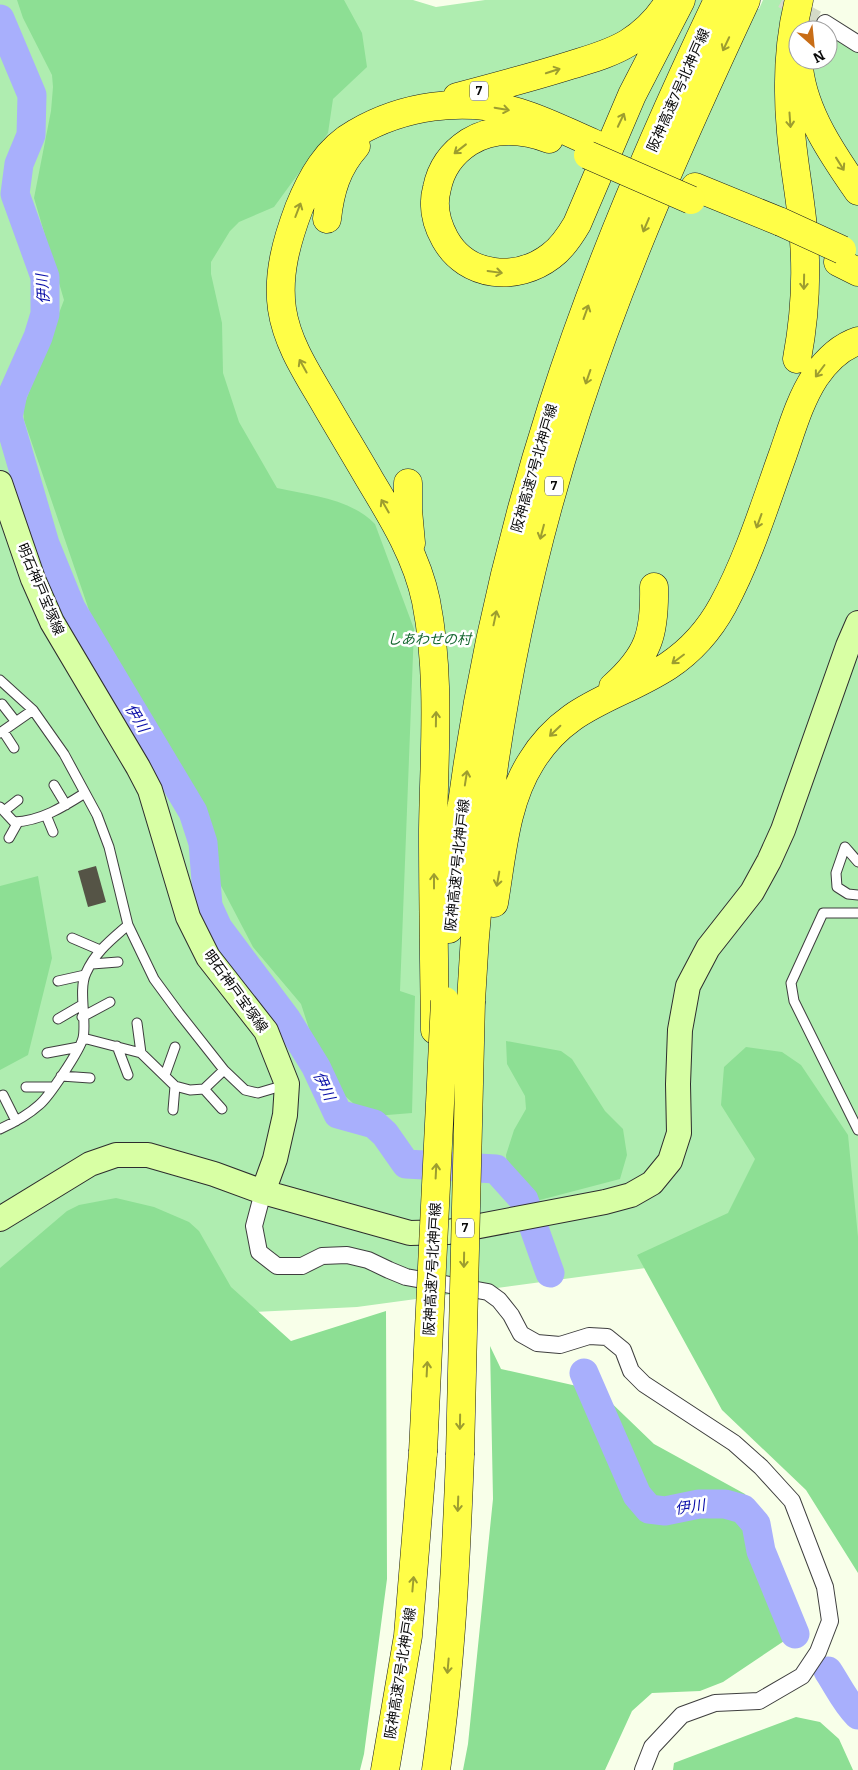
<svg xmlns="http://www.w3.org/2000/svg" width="858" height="1770" font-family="Bitter,'Noto Sans JP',serif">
	<rect width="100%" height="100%" fill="#f8ffe9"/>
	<path fill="#afedb0" d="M0 0H413L436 7 485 0H732L759 9 763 0H792L786 20 815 30H798V60H828V35L858 45V1339L742 1255 357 1307 231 1313 0 1453Z"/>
	<path fill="#8ddf94" d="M17 0H344L362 33 367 67 333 99 328 133 274 207 239 222 230 231 211 262V274L222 323 223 373 239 422 277 488C310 495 351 499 375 524L414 629 400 991 415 996 412 1113 375 1116 363 1112 336 1088 317 1053 301 1004 253 947 220 884 196 801 91 616 24 420 23 408 64 300 34 198 51 111 53 87 52 75 23 18Z
		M38 876 52 958 28 1055 0 1070V886Z
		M506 1041 561 1051 572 1059 605 1111 623 1129 627 1155 620 1179 536 1201 515 1188 508 1179 506 1155 514 1130 526 1109 525 1096 507 1064Z
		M746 1047 782 1052 801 1065 848 1135 858 1237V1573L806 1490 722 1410 637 1255 728 1213 755 1159 721 1105 724 1067Z
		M116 1198 154 1207 189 1222 199 1231 231 1287 291 1341 386 1311 387 1579 364 1754 360 1770H0V1268L67 1211 79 1205Z
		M490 1346 501 1369 599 1391 654 1444 745 1494 781 1564 790 1637 723 1682 700 1691 652 1693 632 1711 605 1770H463L468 1744 493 1499Z
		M796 1717 820 1722 839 1739 853 1770H673L674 1763Z"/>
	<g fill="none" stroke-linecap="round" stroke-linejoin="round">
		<path stroke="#a8affc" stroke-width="29" d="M0 19 32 95 31 135 19 164 15 194 45 277V314L38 337 13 393 8 417 45 544 71 608 193 812 203 843 208 906 218 928 287 1020 316 1067 338 1114 374 1124 385 1134 406 1164 496 1169 524 1200 550 1273
			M584 1373 637 1495 649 1509 665 1511 699 1504H725L743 1509 756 1524 761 1551 795 1634
			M828 1671C838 1686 845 1702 858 1715"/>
	</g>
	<path fill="#555446" d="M96 866 106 902 88 907 78 871Z"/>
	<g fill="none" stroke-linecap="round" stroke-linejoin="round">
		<path stroke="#d4dac8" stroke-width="16" stroke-dasharray="16 8" stroke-linecap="butt" d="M782 0 825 23"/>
		<defs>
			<path id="lane" d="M0 680 33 710 64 754 97 815 109 847 128 925 154 979 179 1013 224 1070 245 1090 258 1093 285 1085
				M2 704 16 722
				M3 731 14 748
				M0 733 33 710
				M54 785 66 805
				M0 807 14 822C41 821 63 807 85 793
				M4 811 18 800
				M46 815 53 832
				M9 838 18 822
				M858 862 845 847 836 873 837 887 848 894 858 895
				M858 913H823L791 983 794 1001 858 1130
				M72 938 100 950
				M92 964 118 962
				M58 981 85 975
				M82 1017 110 1002
				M58 1019 82 1005
				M137 1023 141 1053
				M83 1038 141 1053 175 1086 190 1090 204 1089 224 1070
				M117 1046 128 1075
				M47 1053 79 1047
				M165 1075 175 1047
				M61 1076 90 1078
				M26 1087H53
				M204 1089 222 1109
				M3 1095 16 1121
				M173 1110 175 1086
				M0 1129C13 1123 28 1115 39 1105 49 1097 80 1050 83 1038 87 1022 78 989 86 973 96 951 111 940 128 925"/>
			<path id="street" d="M825 23 858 44
				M263 1192 254 1226 259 1252 277 1266H302L322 1256 347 1255 368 1260 389 1270 406 1277 488 1292 499 1300 511 1315 521 1334 537 1343 560 1345 589 1336 607 1337 623 1350 631 1371 644 1384 734 1443 761 1467 792 1501 825 1587 830 1621 818 1652 802 1676 759 1701 715 1703 682 1715 652 1747 643 1770"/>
			<path id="secondary" d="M0 483 33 579 52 622 138 767 150 790 188 917 208 957 266 1031 287 1084 285 1115 275 1159 263 1192 214 1174 148 1155H116L90 1164 0 1219
				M263 1192 410 1233 448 1232 605 1202 631 1195 652 1183 670 1161 679 1133 678 1084 680 1030 688 986 708 948 752 892 769 861 783 830 848 646 858 623"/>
			<path id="highway" d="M799 68C804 113 833 155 858 191
				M457 97C495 87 533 77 571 65 590 59 610 54 628 43 644 33 658 19 668 3
				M549 139C523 129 493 127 469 142 452 153 441 168 437 188 432 206 436 223 445 239 467 278 517 282 551 256 562 248 570 236 577 224L632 95 681 0
				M695 187 781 222
				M327 219C330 191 337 167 356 146
				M838 262 858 272
				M797 359C804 321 807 280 804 241 802 205 794 169 791 132 787 88 788 43 799 0
				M408 483V510L411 543
				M613 687C649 655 655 633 654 587
				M494 903C502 856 505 803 531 762 566 704 617 699 668 666 692 650 710 629 723 605 749 557 765 504 783 454 792 428 800 400 815 377 826 361 840 347 858 341
				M449 929C462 753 498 576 552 407 596 268 655 132 718 0
				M471 1001C481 801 514 603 576 413 622 271 683 135 746 0
				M435 1030C434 964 433 897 433 830 434 753 441 677 426 601 417 557 393 518 370 480 355 454 339 428 324 402 307 373 287 343 282 309 277 274 287 240 299 208 311 178 327 149 356 133 404 105 461 98 514 111 541 118 567 132 593 143
				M385 1770 408 1636 423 1452
				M436 1770C451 1665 456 1561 460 1455"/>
		</defs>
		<use href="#lane" stroke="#3e3e3e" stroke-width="11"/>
		<use href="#street" stroke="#3e3e3e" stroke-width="18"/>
		<use href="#secondary" stroke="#2d2d2d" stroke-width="26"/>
		<use href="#highway" stroke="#1c1c1c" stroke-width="29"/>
		<use href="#lane" stroke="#fff" stroke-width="9"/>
		<use href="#street" stroke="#fff" stroke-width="16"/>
		<use href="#secondary" stroke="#d8ffa4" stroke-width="24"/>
		<use href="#highway" stroke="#fffe47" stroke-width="28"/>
		<defs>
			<path id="highway-bridge" d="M588 155 691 200
				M781 222 842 250
				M423 1452 445 1001
				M460 1455 471 1001"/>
		</defs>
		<use href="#highway-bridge" stroke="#1c1c1c" stroke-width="29" stroke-linecap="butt"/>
		<use href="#highway-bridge" stroke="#fffe47" stroke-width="28"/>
	</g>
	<defs><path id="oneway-shaft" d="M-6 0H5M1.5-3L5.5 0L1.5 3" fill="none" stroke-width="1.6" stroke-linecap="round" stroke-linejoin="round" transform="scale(1.25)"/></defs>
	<g stroke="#9d9d2f">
		<use href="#oneway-shaft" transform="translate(726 44) rotate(115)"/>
		<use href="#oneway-shaft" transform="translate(553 71) rotate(-18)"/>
		<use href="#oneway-shaft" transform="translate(502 109) rotate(10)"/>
		<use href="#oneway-shaft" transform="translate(621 120) rotate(-65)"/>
		<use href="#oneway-shaft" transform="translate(790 120) rotate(86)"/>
		<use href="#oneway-shaft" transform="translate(460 149) rotate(142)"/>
		<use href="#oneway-shaft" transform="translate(840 164) rotate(58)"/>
		<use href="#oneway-shaft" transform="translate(298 210) rotate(-69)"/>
		<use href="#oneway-shaft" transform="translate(646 225) rotate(113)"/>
		<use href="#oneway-shaft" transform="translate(495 272) rotate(8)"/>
		<use href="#oneway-shaft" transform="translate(804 282) rotate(91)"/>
		<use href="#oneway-shaft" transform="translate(586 312) rotate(-70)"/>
		<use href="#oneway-shaft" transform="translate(303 366) rotate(-119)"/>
		<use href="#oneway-shaft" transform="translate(820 371) rotate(127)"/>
		<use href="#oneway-shaft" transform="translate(588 377) rotate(109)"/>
		<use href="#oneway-shaft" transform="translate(385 506) rotate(-120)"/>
		<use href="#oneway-shaft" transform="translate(759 521) rotate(110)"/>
		<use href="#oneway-shaft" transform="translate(542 532) rotate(105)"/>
		<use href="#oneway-shaft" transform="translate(495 618) rotate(-78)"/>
		<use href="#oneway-shaft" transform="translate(678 659) rotate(143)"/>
		<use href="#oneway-shaft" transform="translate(436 719) rotate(-89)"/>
		<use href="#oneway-shaft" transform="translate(555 731) rotate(136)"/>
		<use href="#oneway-shaft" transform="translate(466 778) rotate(-81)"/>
		<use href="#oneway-shaft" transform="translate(498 879) rotate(100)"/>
		<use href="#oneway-shaft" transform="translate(434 881) rotate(-90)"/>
		<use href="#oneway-shaft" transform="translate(436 1171) rotate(-87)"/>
		<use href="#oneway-shaft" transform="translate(464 1260) rotate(91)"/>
		<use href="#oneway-shaft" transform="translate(427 1369) rotate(-87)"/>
		<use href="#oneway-shaft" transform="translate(460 1422) rotate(91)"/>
		<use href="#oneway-shaft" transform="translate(458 1504) rotate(92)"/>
		<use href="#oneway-shaft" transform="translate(413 1584) rotate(-85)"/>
		<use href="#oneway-shaft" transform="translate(448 1666) rotate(95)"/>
	</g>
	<g text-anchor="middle" stroke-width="5" stroke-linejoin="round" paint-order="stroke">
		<g fill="#fff" stroke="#545454" stroke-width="1">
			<rect x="470" y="81.5" width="18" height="19" rx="4"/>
			<rect x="545" y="476.5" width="18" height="19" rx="4"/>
			<rect x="456" y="1218.5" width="18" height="19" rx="4"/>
		</g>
		<g font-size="12" font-weight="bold" fill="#0b0b0b">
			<text x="479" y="95">7</text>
			<text x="554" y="490">7</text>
			<text x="465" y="1232">7</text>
		</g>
		<g font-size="14" fill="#0b0b0b" stroke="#fff">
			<text transform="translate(678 90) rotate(-66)" y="5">阪神高速7号北神戸線</text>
			<text transform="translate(534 468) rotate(-74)" y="5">阪神高速7号北神戸線</text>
			<text transform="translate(41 589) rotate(67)" y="5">明石神戸宝塚線</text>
			<text transform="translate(457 865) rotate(-84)" y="5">阪神高速7号北神戸線</text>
			<text transform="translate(236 991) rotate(54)" y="5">明石神戸宝塚線</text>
			<text transform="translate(432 1269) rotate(-87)" y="5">阪神高速7号北神戸線</text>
			<text transform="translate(400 1673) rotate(-81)" y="5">阪神高速7号北神戸線</text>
		</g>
		<g font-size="14" font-style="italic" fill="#166831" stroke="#fff">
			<text x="429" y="644">しあわせの村</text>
		</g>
		<g font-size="15" font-style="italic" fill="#090ea8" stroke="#fff">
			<text transform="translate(43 289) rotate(-94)" y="5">伊川</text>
			<text transform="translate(137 718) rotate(59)" y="5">伊川</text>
			<text transform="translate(324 1086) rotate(65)" y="5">伊川</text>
			<text transform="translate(690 1507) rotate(-8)" y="5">伊川</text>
		</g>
	</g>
	<g transform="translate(813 45) rotate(153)"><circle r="24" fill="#ffffff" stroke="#9d9d9d"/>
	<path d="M0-4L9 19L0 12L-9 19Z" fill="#c86d16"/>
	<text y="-8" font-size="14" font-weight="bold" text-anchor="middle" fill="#0b0b0b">N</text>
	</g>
</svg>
